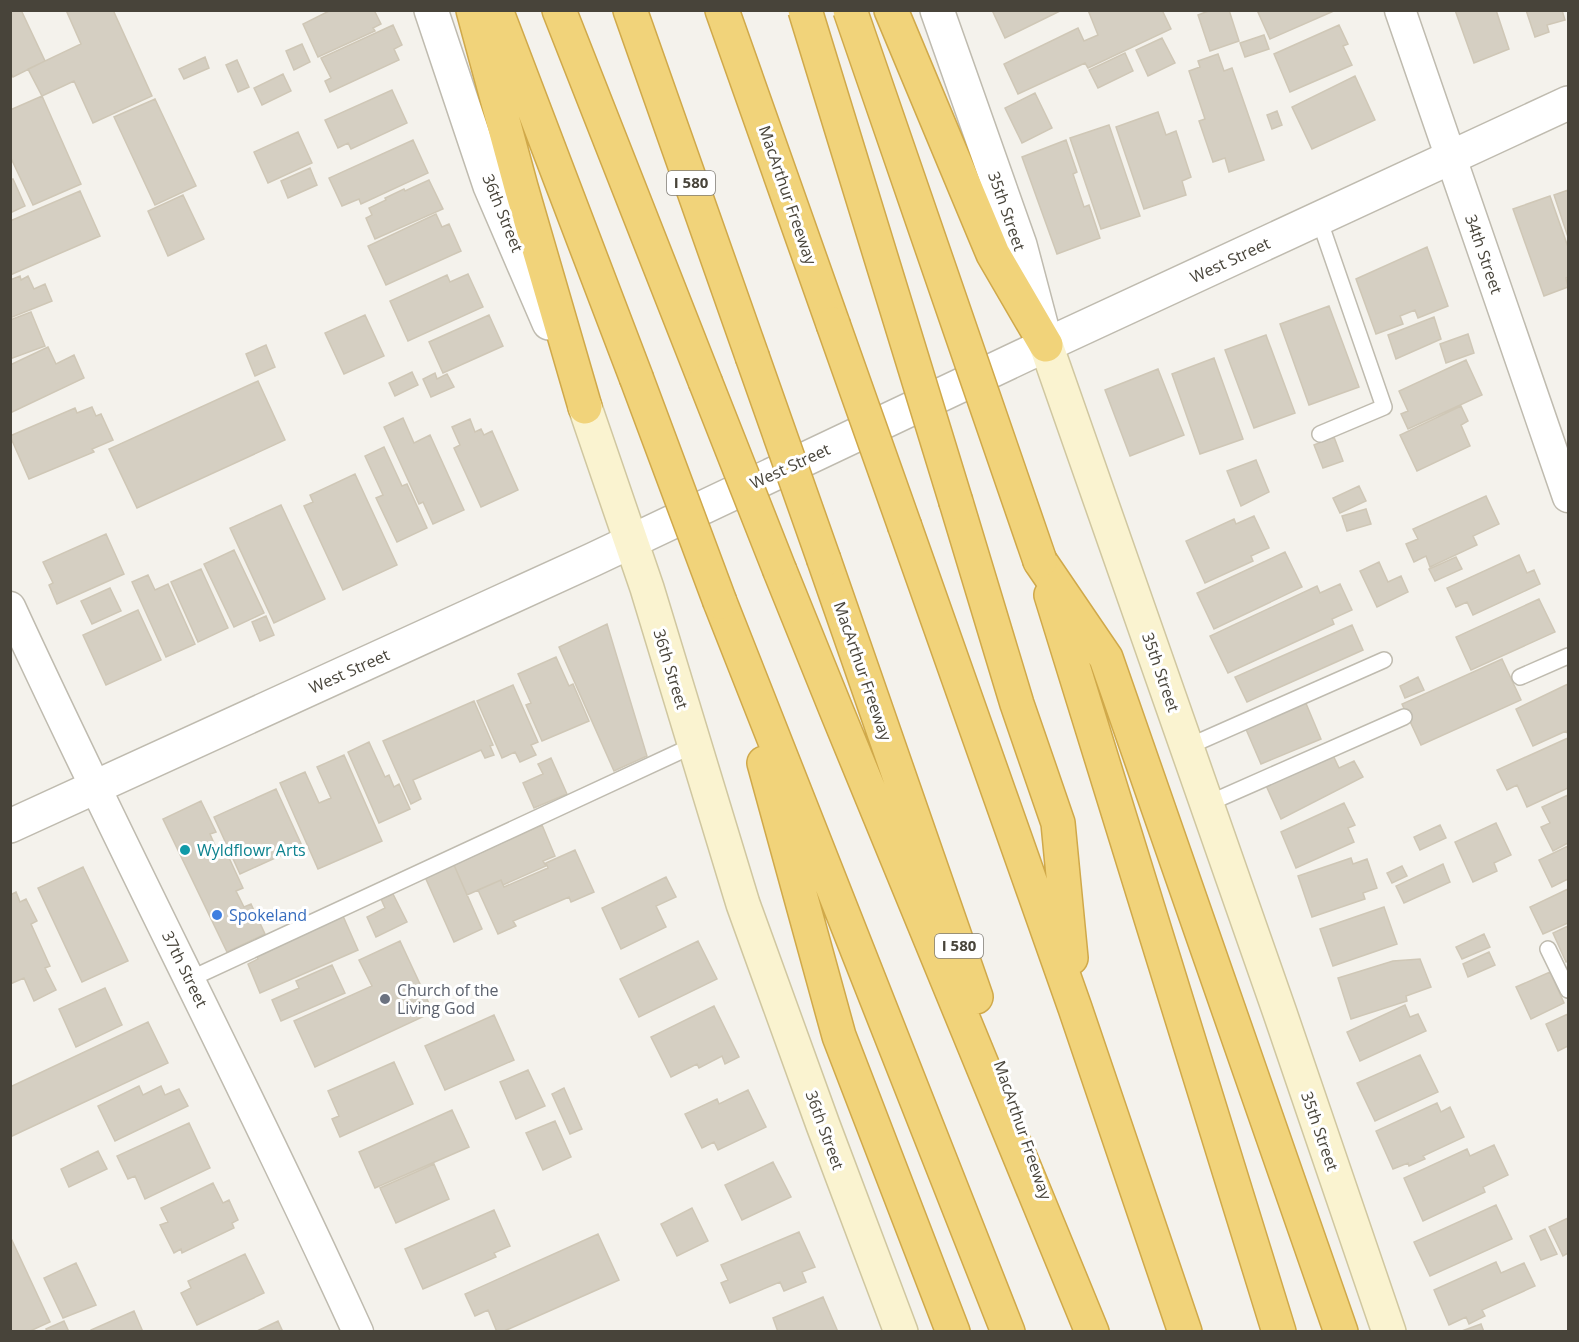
<svg xmlns="http://www.w3.org/2000/svg" width="1579" height="1342" font-family="'Open Sans',sans-serif">
	<rect width="100%" height="100%" fill="#f4f2ec"/>
	<path fill="#d5cfc2" stroke="#cfc7b6" stroke-width="1.5" d="M10 10H21L45 61 13 77 10 72Z
		M66 10H113L152 96 93 123 74 81 42 96 28 69 81 44Z
		M331 10H374L381 24 373 28 375 31 318 57 303 24Z
		M992 10H1062L1005 38Z
		M1088 10H1162L1171 29 1088 68 1085 63 1018 94 1004 64 1078 28 1084 41 1098 35Z
		M1211 10H1229L1239 41 1210 51 1198 15Z
		M1257 10H1336L1270 39Z
		M1455 10H1496L1509 49 1474 63Z
		M1526 10H1562L1565 20 1547 25 1549 32 1535 37Z
		M393 25 402 45 394 49 399 60 330 92 325 81 331 78 321 58Z
		M1339 25 1348 44 1343 46 1352 65 1290 92 1274 54Z
		M1264 35 1269 49 1245 57 1240 43Z
		M1162 38 1175 63 1148 76 1136 50Z
		M302 44 310 62 294 70 286 51Z
		M1125 53 1133 71 1098 88 1089 70Z
		M1218 54 1224 71 1232 68 1264 160 1229 172 1225 158 1213 162 1199 121 1205 119 1189 71 1200 67 1198 61Z
		M205 57 209 68 184 79 179 69Z
		M237 60 249 87 238 92 226 65Z
		M283 74 291 91 262 105 254 88Z
		M1355 76 1375 120 1312 149 1292 107Z
		M392 90 407 123 351 149 348 143 338 148 325 120Z
		M1035 93 1052 128 1022 143 1005 108Z
		M42 96 81 184 33 205 10 156V110Z
		M155 99 196 186 155 205 114 117Z
		M1277 111 1282 125 1272 129 1267 115Z
		M1158 112 1166 135 1176 131 1191 177 1182 181 1186 195 1144 209 1116 127Z
		M1109 125 1140 216 1101 229 1070 138Z
		M298 132 312 163 268 183 254 152Z
		M413 140 428 173 361 204 359 199 342 206 329 178Z
		M1066 140 1077 172 1073 174 1084 207 1089 205 1100 238 1057 254 1022 157Z
		M310 168 317 185 288 198 281 181Z
		M13 179 25 206 10 213V180Z
		M429 180 443 209 375 239 366 218 372 215 369 208 386 200 385 198 404 189 405 191Z
		M1568 190V237L1554 195Z
		M80 191 100 236 10 275V221Z
		M183 195 204 239 168 256 148 211Z
		M1550 196 1568 247V277L1566 278 1568 287 1544 296 1513 209Z
		M436 214 442 227 449 224 461 251 386 285 368 246Z
		M1427 247 1448 306 1418 318 1415 310 1400 316 1403 324 1376 334 1356 279Z
		M468 274 483 307 408 341 390 301 447 275 450 282Z
		M20 276 21 280 28 276 34 289 45 284 52 301 10 318V280Z
		M1329 306 1359 387 1309 405 1280 324Z
		M31 312 45 346 10 359V320Z
		M365 315 384 356 344 374 325 333Z
		M489 315 503 346 443 373 429 342Z
		M1434 317 1441 339 1396 359 1388 335Z
		M1468 334 1474 353 1446 363 1440 344Z
		M1266 335 1295 413 1254 428 1225 350Z
		M266 345 275 367 255 376 246 354Z
		M48 347 56 364 74 355 84 378 10 413V365Z
		M1214 358 1243 439 1200 454 1172 374Z
		M1466 360 1482 395 1408 429 1401 414 1408 411 1399 391Z
		M1158 369 1184 435 1130 456 1105 390Z
		M412 372 418 385 395 396 389 383Z
		M435 373 437 379 447 374 454 387 431 397 423 379Z
		M258 381 285 440 137 508 109 449Z
		M1461 406 1468 421 1461 425 1470 446 1417 471 1400 435Z
		M92 407 96 416 101 414 113 440 92 449 94 452 29 479 10 436 75 408 77 413Z
		M403 418 414 443 430 435 464 510 433 524 423 502 419 504 384 427Z
		M470 419 475 432 481 429 484 435 492 431 518 490 481 507 454 448 460 445 452 427Z
		M1334 437 1343 461 1323 468 1314 445Z
		M384 447 402 486 407 484 427 528 397 542 376 498 383 495 365 456Z
		M1256 460 1269 492 1241 506 1227 471Z
		M355 474 397 565 343 590 304 506 313 502 310 495Z
		M1359 486 1366 501 1340 513 1333 498Z
		M1486 496 1499 524 1473 536 1477 545 1430 567 1426 556 1414 562 1406 544 1418 539 1413 529Z
		M281 505 325 599 274 623 230 528Z
		M1366 509 1371 524 1347 531 1342 516Z
		M1254 516 1269 548 1251 556 1253 561 1205 583 1186 541 1234 519 1236 524Z
		M106 534 124 574 57 604 49 585 53 583 43 562Z
		M234 550 264 613 234 627 204 564Z
		M1285 552 1302 587 1214 629 1197 593Z
		M1519 555 1527 573 1534 570 1540 584 1473 615 1467 602 1456 607 1447 588Z
		M1456 557 1462 569 1435 581 1429 569Z
		M1379 562 1388 582 1401 576 1408 592 1377 607 1360 571Z
		M201 569 228 628 198 642 171 582Z
		M148 575 155 590 168 584 195 644 166 657 132 582Z
		M1340 584 1352 610 1332 619 1334 624 1228 673 1210 636 1317 586 1320 593Z
		M110 588 121 611 92 624 81 601Z
		M1539 599 1555 632 1471 670 1456 637Z
		M138 610 161 660 106 685 83 635Z
		M266 616 274 635 260 641 252 622Z
		M607 624 647 756 614 771 559 647Z
		M1352 625 1363 650 1247 702 1235 677Z
		M556 657 569 686 573 684 589 721 542 741 526 705 531 703 518 674Z
		M1502 659 1521 700 1421 745 1402 704Z
		M1418 677 1424 690 1405 698 1400 686Z
		M1568 684V734L1566 731 1533 746 1516 709Z
		M513 685 538 742 531 745 536 755 520 762 515 752 502 758 477 701Z
		M474 701 493 745 490 746 494 755 485 758 481 750 413 780 421 799 411 804 383 741Z
		M1305 701 1321 739 1261 764 1245 727Z
		M1568 738V788L1527 807 1517 785 1507 790 1497 770Z
		M369 742 385 777 389 775 394 787 399 784 410 809 379 823 348 752Z
		M1331 751 1339 768 1354 761 1363 777 1281 819 1264 781Z
		M344 755 382 841 318 869 280 783 305 772 319 803 331 798 317 767Z
		M551 758 567 794 534 808 523 783 543 774 538 764Z
		M276 789 302 846 240 874 214 817Z
		M1568 795V843L1553 851 1541 827 1550 823 1542 807Z
		M201 801 216 832 210 834 217 850 224 847 243 888 236 891 244 907 251 904 265 934 227 952 163 819Z
		M1344 803 1355 825 1348 828 1354 842 1296 868 1281 832Z
		M1496 823 1511 855 1494 863 1497 871 1473 882 1455 842Z
		M542 825 555 856 543 861 546 866 503 885 501 880 467 895 454 865Z
		M1440 825 1446 838 1420 850 1414 837Z
		M1568 846V879L1552 887 1539 860Z
		M575 850 594 892 571 902 569 897 513 921 516 926 498 934 478 890 501 880 504 887 548 868 546 863Z
		M1351 858 1353 864 1367 859 1377 888 1363 893 1365 899 1312 917 1298 876Z
		M1443 864 1450 882 1404 903 1396 886Z
		M454 865 482 929 454 942 425 877Z
		M1402 866 1407 876 1392 883 1387 873Z
		M83 867 128 961 82 982 38 888Z
		M666 877 676 897 656 906 666 927 621 949 602 908Z
		M1568 889V923L1543 934 1530 907Z
		M16 892 20 902 26 899 37 921 31 924 50 966 45 968 56 990 34 1001 24 978 10 984V895Z
		M393 894 407 922 376 937 367 917 385 908 381 899Z
		M1384 907 1397 944 1333 966 1320 929Z
		M343 916 358 950 260 993 248 964 258 959 256 955Z
		M1568 926V961L1566 962 1553 933Z
		M1484 934 1490 947 1462 959 1456 947Z
		M400 941 433 1012 315 1067 294 1021 372 986 359 960Z
		M698 941 717 979 639 1017 620 979Z
		M1489 952 1495 965 1468 977 1463 964Z
		M1420 959 1431 987 1406 996 1407 1001 1351 1019 1338 978 1393 961Z
		M332 965 345 993 281 1021 272 1000 299 988 296 981Z
		M1550 972 1564 1003 1531 1019 1516 987Z
		M105 988 122 1025 76 1047 59 1009Z
		M1405 1005 1410 1017 1418 1014 1426 1031 1360 1061 1347 1032Z
		M714 1006 739 1057 725 1064 722 1056 699 1068 697 1064 671 1077 651 1037Z
		M1568 1014V1046L1558 1051 1546 1024Z
		M494 1015 514 1060 445 1090 425 1046Z
		M148 1022 168 1063 10 1137V1087Z
		M1420 1055 1438 1092 1375 1121 1357 1083Z
		M394 1062 413 1104 340 1137 332 1119 339 1116 328 1091Z
		M528 1070 545 1106 516 1119 500 1082Z
		M139 1086 143 1095 161 1086 165 1095 179 1089 188 1106 115 1141 98 1106Z
		M564 1088 582 1129 570 1134 552 1094Z
		M748 1090 766 1127 718 1150 714 1142 702 1148 685 1114 717 1099 719 1104Z
		M1437 1103 1441 1112 1450 1107 1464 1137 1423 1156 1425 1159 1409 1166 1408 1163 1393 1169 1376 1131Z
		M452 1110 469 1147 375 1188 359 1152Z
		M555 1121 571 1157 543 1170 526 1133Z
		M189 1123 210 1168 145 1199 135 1176 128 1179 117 1156Z
		M1494 1145 1508 1175 1483 1187 1485 1192 1423 1221 1404 1178 1467 1149 1470 1156Z
		M98 1151 107 1169 69 1187 61 1169Z
		M773 1162 791 1197 742 1220 725 1185Z
		M434 1164 449 1199 396 1223 380 1188Z
		M213 1183 223 1203 229 1200 238 1220 232 1223 234 1228 182 1253 181 1249 174 1253 160 1225 168 1222 161 1208Z
		M1496 1205 1512 1239 1430 1276 1414 1242Z
		M692 1208 708 1241 677 1256 661 1224Z
		M494 1210 510 1246 494 1253 496 1257 423 1289 405 1249Z
		M1568 1218V1253L1563 1256 1549 1227Z
		M1545 1229 1557 1254 1541 1260 1530 1236Z
		M799 1232 815 1267 802 1272 806 1282 784 1291 780 1282 730 1303 721 1283 728 1280 721 1265Z
		M598 1234 619 1280 502 1332H497L488 1310 475 1316 465 1294Z
		M10 1236 50 1322 28 1332H10Z
		M245 1254 264 1293 197 1325 181 1293 191 1288 188 1281Z
		M1496 1262 1501 1273 1524 1263 1535 1286 1482 1310 1485 1316 1469 1324 1466 1317 1449 1325 1434 1290Z
		M76 1263 96 1305 63 1318 44 1278Z
		M823 1297 838 1332H778L773 1318Z
		M134 1311 143 1332H91V1330Z
		M64 1321 69 1332H47L46 1329Z
		M278 1321 283 1332H255Z
		M1481 1324 1484 1332H1459Z"/>
	<g fill="none" stroke-linecap="round" stroke-linejoin="round">
		<defs>
			<path id="service" d="M1319 219 1384 407 1320 434
				M1520 677 1568 656
				M1187 747 1384 660
				M1207 804 1404 717
				M1548 949 1568 990
				M190 979 694 745"/>
			<path id="minor" d="M1400 10 1568 497
				M10 607C122 851 247 1088 358 1332"/>
			<path id="tertiary" d="M431 10 490 186 549 323
				M937 10 1020 245 1042 328
				M10 826 592 560 1046 345 1568 103"/>
			<path id="secondary" d="M1046 345 1280 1013 1389 1332
				M585 407 647 588 743 904 823 1125 901 1332"/>
			<path id="motorway" d="M473 10 521 187 585 407
				M496 10 636 377
				M559 10 705 381
				M630 10 752 356
				M722 10 833 324
				M891 10 993 254 1046 345
				M956 502 1017 704 1058 823 1071 958
				M905 527 1075 1008 1185 1332
				M824 560 976 997
				M1040 561 1106 658 1341 1332
				M780 571 837 712 1092 1332
				M1051 595 1279 1332
				M720 602 1008 1332
				M764 763 839 1036 953 1332"/>
		</defs>
		<use href="#service" stroke="#bfbbaf" stroke-width="18"/>
		<use href="#minor" stroke="#bfbbaf" stroke-width="33"/>
		<use href="#tertiary" stroke="#bfbbaf" stroke-width="36"/>
		<use href="#secondary" stroke="#d0c7a0" stroke-width="36"/>
		<use href="#motorway" stroke="#d0a94a" stroke-width="36"/>
		<use href="#service" stroke="#fff" stroke-width="15"/>
		<use href="#minor" stroke="#fff" stroke-width="30"/>
		<use href="#tertiary" stroke="#fff" stroke-width="33"/>
		<use href="#secondary" stroke="#faf3d0" stroke-width="33"/>
		<use href="#motorway" stroke="#f1d37a" stroke-width="33"/>
		<defs>
			<path id="motorway-bridge" d="M805 10 956 502
				M850 10 1040 561
				M833 324 905 527
				M752 356 824 560
				M636 377 720 602
				M705 381 780 571"/>
		</defs>
		<use href="#motorway-bridge" stroke="#d0a94a" stroke-width="36" stroke-linecap="butt"/>
		<use href="#motorway-bridge" stroke="#f1d37a" stroke-width="33"/>
	</g>
	<circle fill="#0f9aa8" stroke="#fff" stroke-width="2" cx="185" cy="850" r="6"/>
	<circle fill="#3f7fe0" stroke="#fff" stroke-width="2" cx="217" cy="915" r="6"/>
	<circle fill="#6b7280" stroke="#fff" stroke-width="2" cx="385" cy="999" r="6"/>
	<g text-anchor="middle" stroke-width="6" stroke-linejoin="round" paint-order="stroke">
		<g fill="#fff" stroke="#7f7c75" stroke-width="1.5">
			<rect x="667" y="171" width="48" height="24" rx="4.5"/>
			<rect x="935" y="934" width="48" height="24" rx="4.5"/>
		</g>
		<g font-size="15" font-weight="bold" fill="#48443a">
			<text x="691" y="188">I 580</text>
			<text x="959" y="951">I 580</text>
		</g>
		<g font-size="16" fill="#48443a" stroke="#fff">
			<text transform="translate(788 195) rotate(71)" y="6">MacArthur Freeway</text>
			<text transform="translate(1007 211) rotate(71)" y="6">35th Street</text>
			<text transform="translate(503 213) rotate(68)" y="6">36th Street</text>
			<text transform="translate(1484 254) rotate(71)" y="6">34th Street</text>
			<text transform="translate(1230 260) rotate(-25)" y="6">West Street</text>
			<text transform="translate(790 466) rotate(-25)" y="6">West Street</text>
			<text transform="translate(671 669) rotate(73)" y="6">36th Street</text>
			<text transform="translate(349 671) rotate(-24)" y="6">West Street</text>
			<text transform="translate(863 671) rotate(71)" y="6">MacArthur Freeway</text>
			<text transform="translate(1161 672) rotate(71)" y="6">35th Street</text>
			<text transform="translate(185 969) rotate(64)" y="6">37th Street</text>
			<text transform="translate(825 1130) rotate(70)" y="6">36th Street</text>
			<text transform="translate(1023 1130) rotate(71)" y="6">MacArthur Freeway</text>
			<text transform="translate(1320 1131) rotate(71)" y="6">35th Street</text>
		</g>
		<g font-size="16" fill="#0d838f" stroke="#fff" text-anchor="start">
			<text x="197" y="856">Wyldflowr Arts</text>
		</g>
		<g font-size="16" fill="#366cbe" stroke="#fff" text-anchor="start">
			<text x="229" y="921">Spokeland</text>
		</g>
		<g font-size="16" fill="#5b616d" stroke="#fff" text-anchor="start">
			<text x="397" y="996">Church of the<tspan x="397" dy="18">Living God</tspan></text>
		</g>
	</g>
	<rect width="1579" height="1342" fill="none" stroke="#48443a" stroke-width="24"/>
</svg>
